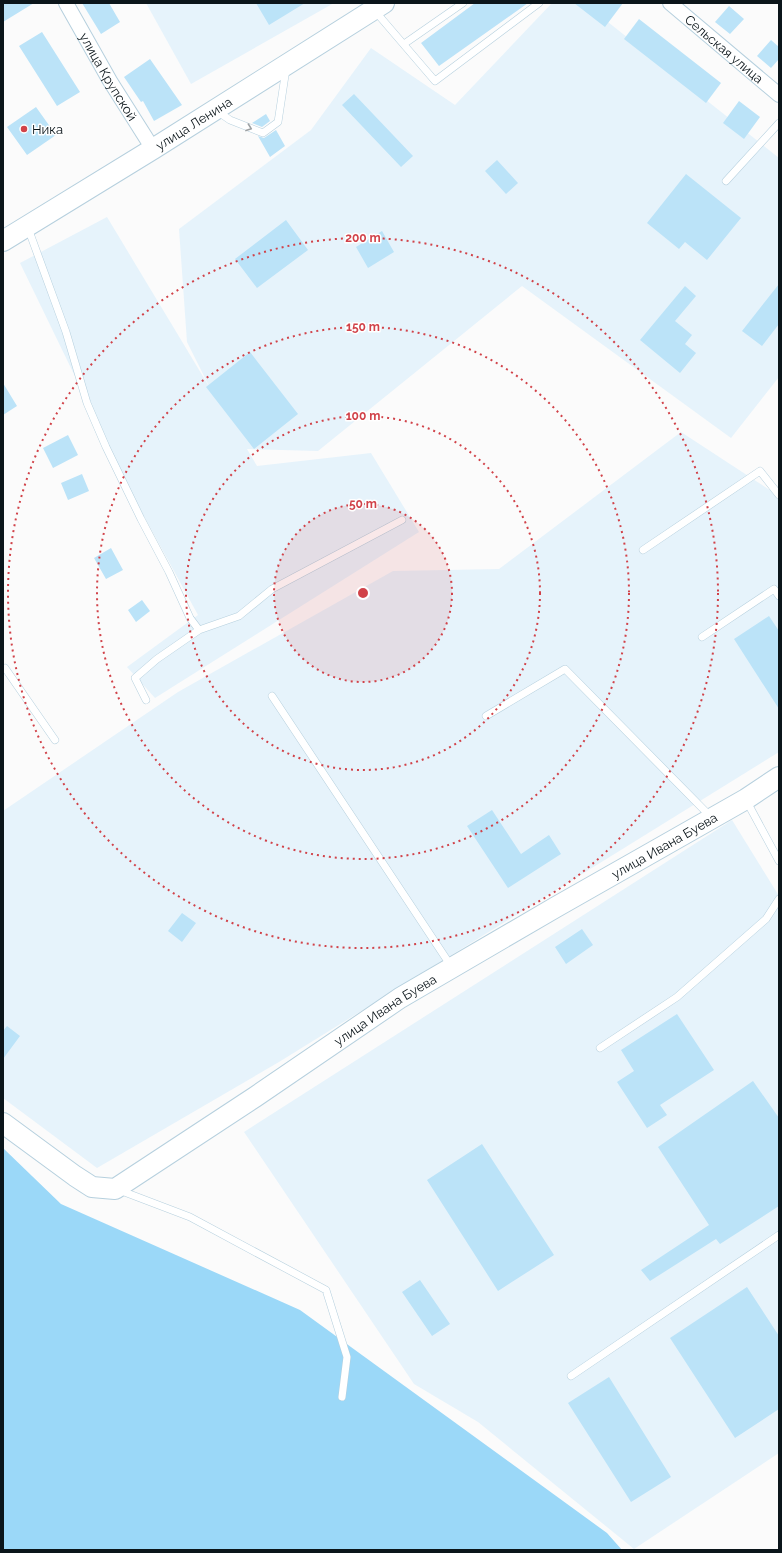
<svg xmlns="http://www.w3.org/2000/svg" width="782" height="1553" font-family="Raleway,sans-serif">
	<rect width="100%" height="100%" fill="#fbfbfb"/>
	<path fill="#e6f3fb" d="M146 3H334L191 84Z
		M552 3H584L779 158V377L731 438 522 286 318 451 247 449 257 466 371 453 419 532 155 698 127 667 198 615 134 498 20 263 107 217 210 388 187 342 179 229 311 130 371 48 455 105Z
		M681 432 779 496V752L279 1062 97 1168 3 1098V811L178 692 393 571 499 569Z
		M732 820 779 896V1453L634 1549 478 1422 414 1384 244 1132Z"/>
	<path fill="#9bd8f8" d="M3 1148 61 1204 300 1310 607 1533 622 1550H3Z"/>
	<path fill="#bbe3f8" d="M3 3H34L3 22Z
		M82 3H109L120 22 101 34Z
		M256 3H305L269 25Z
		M475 3H528L439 66 421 43Z
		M574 3H623L605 27Z
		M729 6 744 19 730 34 715 22Z
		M639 19 721 83 706 103 624 39Z
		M42 32 80 92 57 106 19 46Z
		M771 40 779 47V59L771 68 757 56Z
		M150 59 182 105 154 121 143 101 141 102 124 77Z
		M354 94 413 156 401 167 342 105Z
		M739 101 760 117 744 139 723 123Z
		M36 107 56 135 27 155 7 127Z
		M266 114 270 121 262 127 252 123Z
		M276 130 285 146 270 157 258 136 264 138Z
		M497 160 518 183 506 194 485 171Z
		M686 174 741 218 707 260 685 242 679 249 647 223Z
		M286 220 308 250 257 288 235 259Z
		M382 231 394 252 368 268 356 247Z
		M779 284V324L762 346 742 331Z
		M685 286 696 296 675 321 692 335 685 344 696 353 680 373 640 340Z
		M250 352 298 414 254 449 206 387Z
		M3 383 17 406 3 415Z
		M68 435 78 455 53 468 43 448Z
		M82 474 89 491 68 500 61 483Z
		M111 548 123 570 106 579 94 558Z
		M142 600 150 611 136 622 128 610Z
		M769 616 779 631V709L734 639Z
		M492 810 521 854 549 835 561 854 508 888 467 826Z
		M182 913 196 923 182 942 168 931Z
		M582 929 593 945 566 964 555 947Z
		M677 1014 714 1070 660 1105 667 1115 647 1128 617 1082 634 1071 621 1050Z
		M7 1026 20 1036 3 1059V1031Z
		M753 1081 779 1118V1206L720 1244 716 1239 650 1281 641 1270 709 1225 658 1147Z
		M482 1144 554 1255 498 1291 427 1180Z
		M420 1280 450 1324 432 1336 402 1292Z
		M747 1287 779 1336V1409L735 1438 670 1338Z
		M609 1377 671 1477 631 1502 568 1403Z"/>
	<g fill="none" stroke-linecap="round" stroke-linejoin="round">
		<defs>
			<path id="lane" d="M375 11 435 81 539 3
				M404 44 463 3
				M217 111 230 120 263 133 278 122 286 69
				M726 181 779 123
				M28 228 66 332 87 403 106 447 141 519 169 572 190 618 199 630 157 659 135 678 146 700
				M643 550 760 471 779 495
				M199 630 239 616 272 589 402 520
				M702 637 774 589 779 596
				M5 668 55 740
				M272 696 451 966
				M486 716 565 669 711 817
				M746 800 779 861
				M600 1048 677 997 766 919 779 899
				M119 1190 190 1217 326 1290 347 1357 342 1397
				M571 1376 779 1235"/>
			<g id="street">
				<path id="s1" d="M66 3 110 81 153 149"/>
				<path id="s2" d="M670 3 779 95"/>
			</g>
			<g id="secondary">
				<path id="s3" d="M3 241 153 149 384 3"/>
				<path id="s4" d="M3 1123 75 1176 92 1187 115 1189 255 1097 400 998 556 907 746 799 779 777"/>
			</g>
		</defs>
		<use href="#lane" stroke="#b6d0de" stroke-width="8"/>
		<use href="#street" stroke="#b6d0de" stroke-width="16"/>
		<use href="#secondary" stroke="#b6d0de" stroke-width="22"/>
		<use href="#lane" stroke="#fff" stroke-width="7"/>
		<use href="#street" stroke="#fff" stroke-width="14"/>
		<use href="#secondary" stroke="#fff" stroke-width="20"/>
	</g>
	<defs><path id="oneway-chevron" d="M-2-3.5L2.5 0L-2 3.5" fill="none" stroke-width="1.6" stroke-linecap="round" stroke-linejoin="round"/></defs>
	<use stroke="#9da1a3" href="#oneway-chevron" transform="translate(249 128) rotate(20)"/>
	<circle cx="363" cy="593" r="89" fill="#d14249" fill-opacity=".12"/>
	<g fill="none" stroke="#d14249" stroke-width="2" stroke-dasharray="2 4">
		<circle cx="363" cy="593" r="89"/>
		<circle cx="363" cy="593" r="177"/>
		<circle cx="363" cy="593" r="266"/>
		<circle cx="363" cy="593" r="355"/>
	</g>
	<circle fill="#d14249" stroke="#fff" stroke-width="1.5" cx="24" cy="129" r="4"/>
	<g text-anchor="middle" stroke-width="3" stroke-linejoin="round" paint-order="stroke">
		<g font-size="13" fill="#0b151a" stroke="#fff">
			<text dy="5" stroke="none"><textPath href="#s2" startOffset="71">Сельская улица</textPath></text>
			<text dy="5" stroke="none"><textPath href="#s1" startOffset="85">улица Крупской</textPath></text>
			<text dy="5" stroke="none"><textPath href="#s3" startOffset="224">улица Ленина</textPath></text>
			<text dy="5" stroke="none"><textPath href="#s4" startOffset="781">улица Ивана Буева</textPath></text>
			<text dy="5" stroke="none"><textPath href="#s4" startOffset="457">улица Ивана Буева</textPath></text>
		</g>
		<g font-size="13" fill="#0b151a" stroke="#fff" text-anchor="start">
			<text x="32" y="134">Ника</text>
		</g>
	</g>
	<circle cx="363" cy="593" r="6" fill="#d14249" stroke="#fff" stroke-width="2"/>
	<g font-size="12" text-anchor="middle" font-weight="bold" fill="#d14249" stroke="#fff" stroke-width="3" stroke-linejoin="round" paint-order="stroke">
		<text x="363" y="242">200 m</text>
		<text x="363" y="331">150 m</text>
		<text x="363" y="420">100 m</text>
		<text x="363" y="508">50 m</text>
	</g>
	<rect width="782" height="1553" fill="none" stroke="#0b151a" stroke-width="8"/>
</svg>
